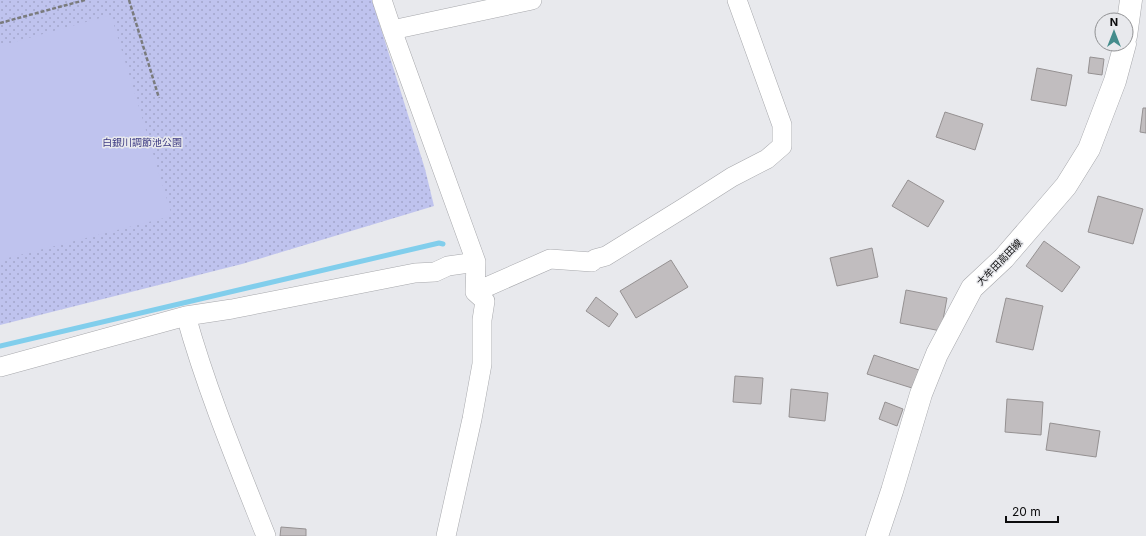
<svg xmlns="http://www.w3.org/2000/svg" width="1146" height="536" font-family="Inter,'Noto Sans JP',sans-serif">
	<defs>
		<pattern id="grass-dots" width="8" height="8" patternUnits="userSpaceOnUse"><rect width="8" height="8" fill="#bfc3ee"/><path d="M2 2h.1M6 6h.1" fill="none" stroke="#a3a6cb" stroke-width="1.8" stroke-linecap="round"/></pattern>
	</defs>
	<rect width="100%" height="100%" fill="#e8e9ed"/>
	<path fill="url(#grass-dots)" d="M0 0H372L425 169 434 206 242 264 0 325Z"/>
	<path fill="#bfc3ee" d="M111 15 172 216 0 260V46Z"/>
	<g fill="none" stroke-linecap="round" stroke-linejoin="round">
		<path stroke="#81ceec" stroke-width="5" d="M0 346 439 243 443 244"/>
	</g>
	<path fill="#c1bdbf" stroke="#959192" d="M1090 57 1104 59 1102 75 1088 73Z
		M1037 68 1072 75 1066 106 1031 100Z
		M1143 108H1146V133L1140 132Z
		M945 112 983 124 975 150 936 137Z
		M908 180 944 201 928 227 892 206Z
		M1098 196 1143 209 1133 244 1088 232Z
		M1044 241 1080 267 1062 292 1026 266Z
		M872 248 878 277 837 286 830 258Z
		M671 260 688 287 636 318 620 291Z
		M906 290 947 298 941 331 900 323Z
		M596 297 618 314 609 327 586 311Z
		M1006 298 1043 306 1033 350 996 342Z
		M874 355 919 370 912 388 867 374Z
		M735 376 763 378 761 404 733 402Z
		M791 389 828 393 825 421 789 417Z
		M1007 399 1043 402 1041 435 1005 432Z
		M885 402 903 409 897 426 879 419Z
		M1050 423 1100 431 1096 457 1046 450Z
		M281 527 306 529V536H280Z"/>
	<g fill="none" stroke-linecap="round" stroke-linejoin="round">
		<defs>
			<path id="minor" d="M382 0 392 30 476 262 475 292 485 301 482 320V364L472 419 446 536
				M392 30 532 0
				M475 292 550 259 592 262 595 259 606 256 685 207 732 177 767 159 782 146V125L737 0
				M0 367 186 316
				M266 536C237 463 207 391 186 316L232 309 415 273 435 272 448 266 476 262"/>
			<path id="major" d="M1126 36 1131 0
				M877 536 892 491 921 394 937 354 972 288 1004 258 1066 186 1089 149 1115 81 1125 44"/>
		</defs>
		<use href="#minor" stroke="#a7a8ac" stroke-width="20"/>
		<use href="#major" stroke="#a7a8ac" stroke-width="23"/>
		<path stroke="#7a7b7d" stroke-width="2.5" stroke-dasharray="4 2" stroke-linecap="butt" d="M129 0 159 98
			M0 23 85 0"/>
		<use href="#minor" stroke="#fff" stroke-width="19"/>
		<use href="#major" stroke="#fff" stroke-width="22"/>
	</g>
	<g text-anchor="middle" stroke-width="3" stroke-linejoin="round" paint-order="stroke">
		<g font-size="10" fill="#3c3a82" stroke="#e8e9ed">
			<text x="142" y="146">白銀川調節池公園</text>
		</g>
		<g font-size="10" fill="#0c0c0d" stroke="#e8e9ed">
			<text transform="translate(999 262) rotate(-46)" y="4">大牟田高田線</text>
		</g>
	</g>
	<g transform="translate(1114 32)"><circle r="19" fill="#e8e9ed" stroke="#909193"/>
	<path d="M0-3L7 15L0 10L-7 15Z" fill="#448c8c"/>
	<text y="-6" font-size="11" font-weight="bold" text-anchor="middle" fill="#0c0c0d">N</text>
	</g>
	<path d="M1006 516v6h52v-6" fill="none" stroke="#0c0c0d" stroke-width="2"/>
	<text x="1012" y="516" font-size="12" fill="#0c0c0d" stroke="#e8e9ed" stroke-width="3" paint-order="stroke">20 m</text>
</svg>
